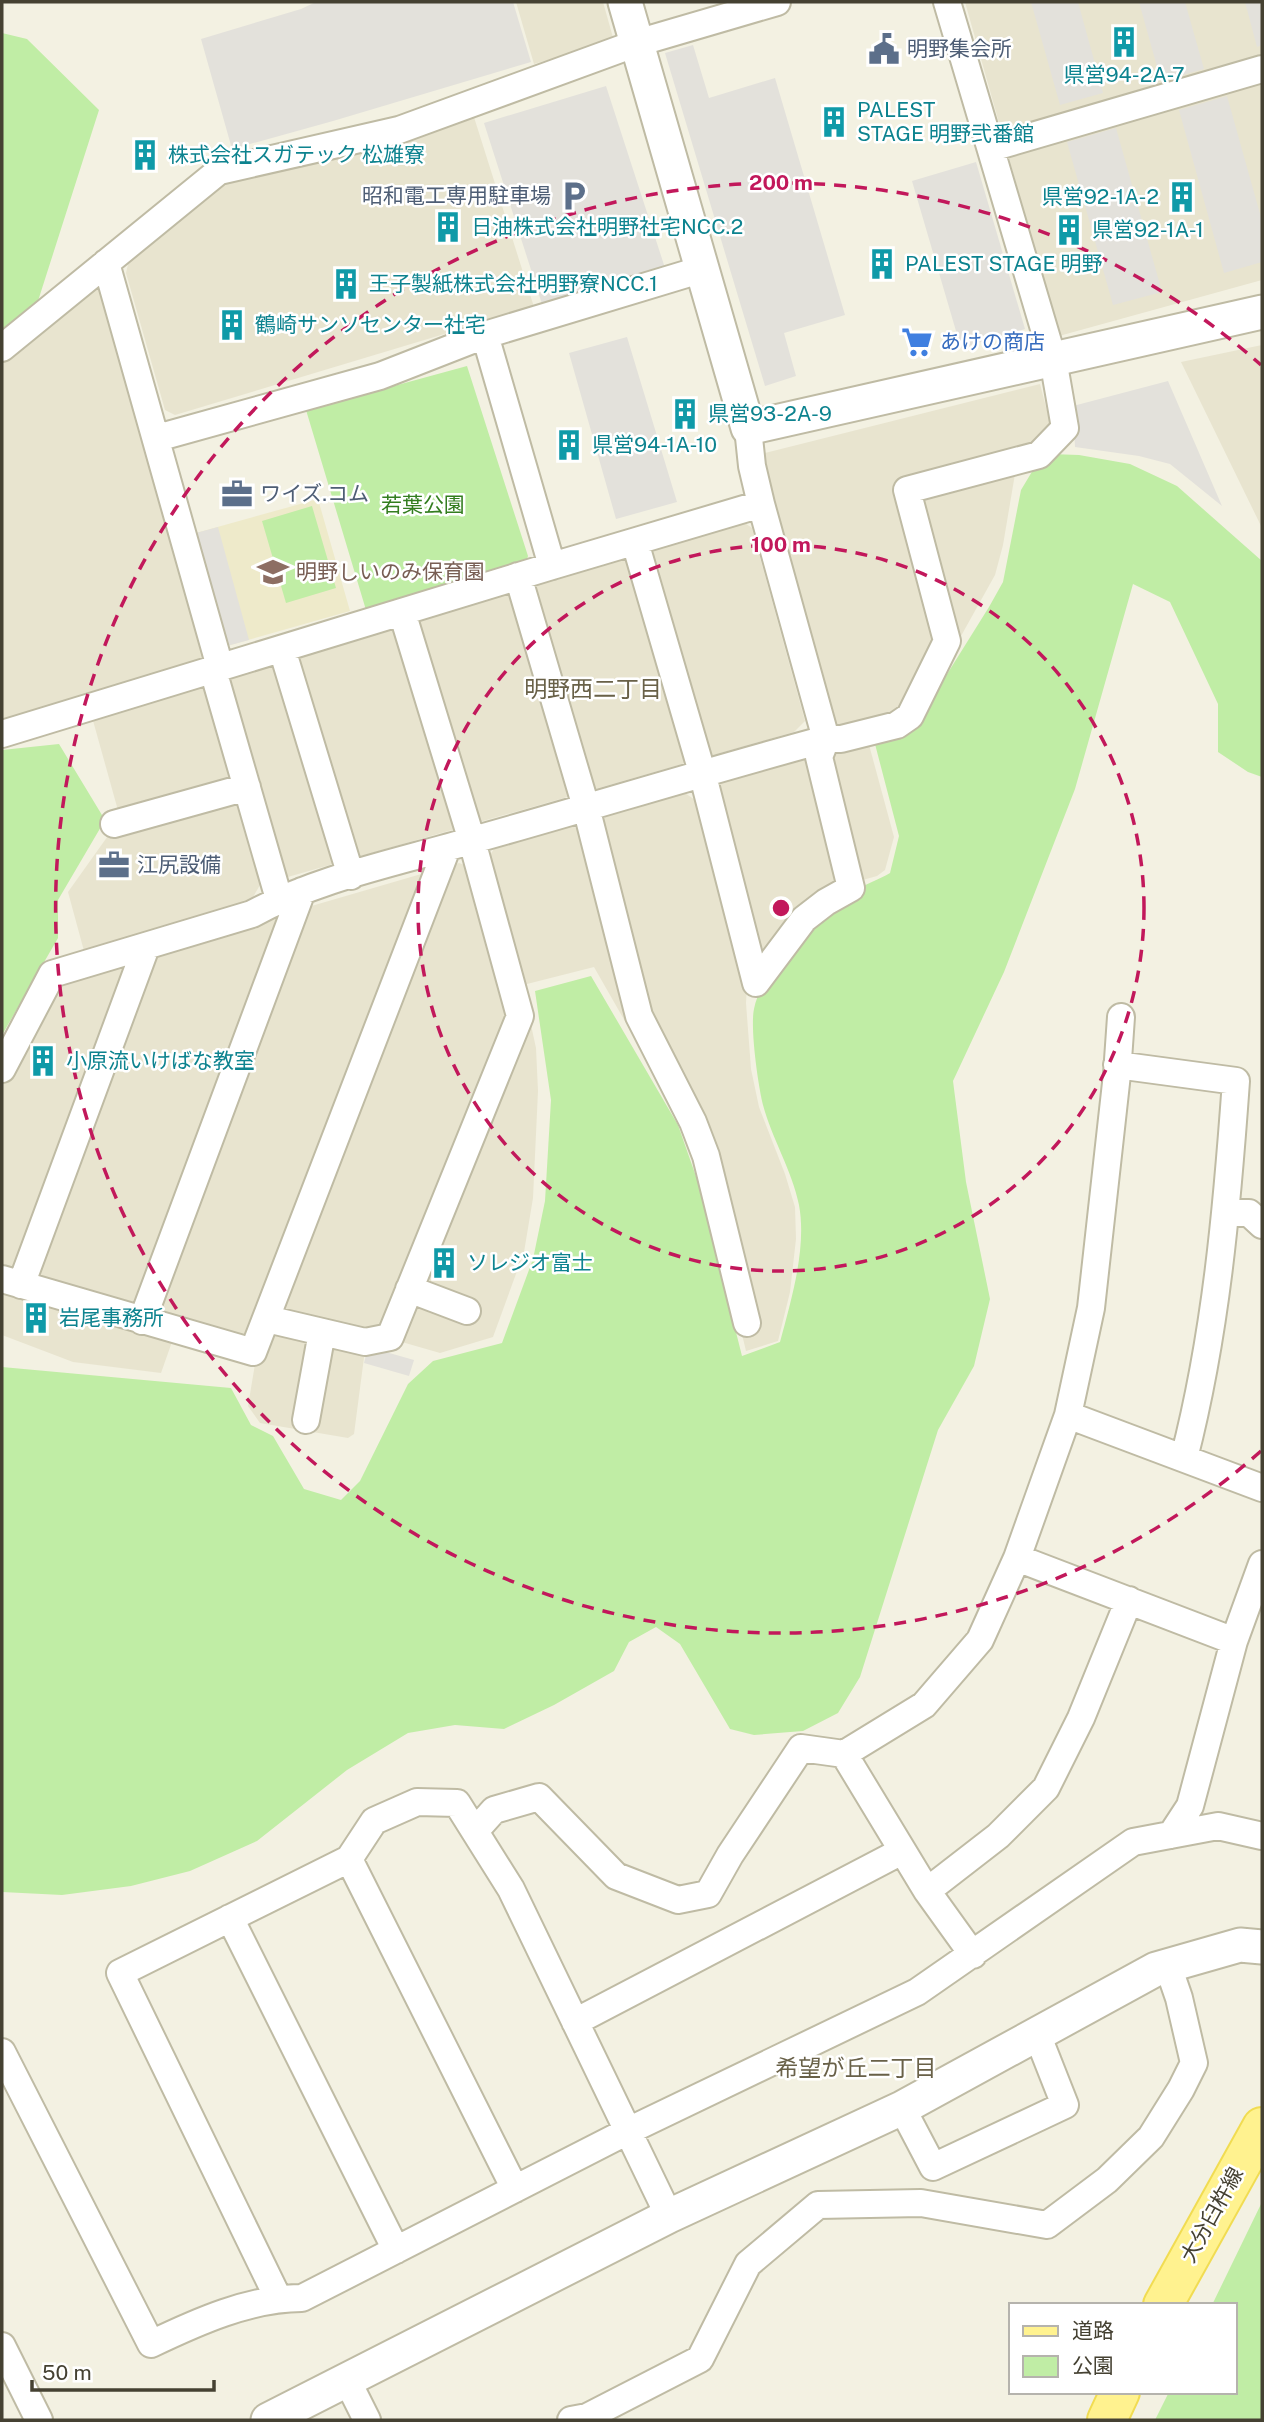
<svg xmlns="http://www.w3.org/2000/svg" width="1264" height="2422" font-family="'Public Sans','Noto Sans JP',sans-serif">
	<rect width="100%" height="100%" fill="#f3f1e2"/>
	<path fill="#e8e4cf" d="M516 2H603L614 41 534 64Z
		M965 2H1262V280L1059 336Z
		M473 114 534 307 175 415 165 410 126 273 129 260 218 184Z
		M95 287 105 292 209 650 203 662 2 722V359Z
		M1262 345V528L1181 362Z
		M1040 384 1052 430 1032 449 896 485 938 640 905 709 844 727 834 722 762 463 765 453Z
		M1016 468 1003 545 995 575 961 636 950 640 911 495Z
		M745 523 752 528 805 721 794 732 260 885 249 904 84 951 68 892 110 833 119 814 92 717Z
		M868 741 894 837 885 870 877 876 841 886 763 965 717 781Z
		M685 793 698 802 747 987 746 1003 751 1069 759 1107 785 1174 795 1207 796 1239 790 1292 778 1341 746 1351 709 1196 686 1128 594 967 523 985 486 861 494 849 572 826 585 833 599 829 606 815Z
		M459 863 473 868 513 1016 394 1318 358 1335 261 1305 250 1335 233 1338 2 1265V1086L54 981Z
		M524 1021 531 1025 536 1048 538 1091 533 1198 524 1252 493 1337 440 1353 395 1340Z
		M2 1288 173 1339 161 1373 73 1362 2 1335Z
		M270 1329 365 1350 354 1434 348 1438 260 1423 248 1406 256 1358Z"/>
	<path fill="#eeeaca" d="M318 499 350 611 227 646 196 533Z"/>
	<path fill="#c0eda5" d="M2 33 27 39 99 110 38 301 2 332Z
		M467 366 528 556 525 566 366 610 306 410Z
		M1050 454 1079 455 1130 464 1177 486 1262 561V777L1248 772 1218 752V704L1170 602 1133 584 1075 789 1004 972 953 1081 966 1182 990 1299 974 1366 938 1430 860 1677 838 1713 803 1731 754 1735 730 1729 680 1644 656 1627 629 1642 614 1671 554 1705 504 1729 455 1725 408 1733 347 1770 257 1841 190 1871 131 1886 62 1895 2 1892V1367L231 1388 251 1425 273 1436 304 1489 341 1500 360 1481 408 1384 433 1361 502 1343 533 1259 545 1201 551 1100 535 991 591 976 678 1125 699 1185 742 1356 780 1342C791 1301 807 1248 799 1205 792 1170 772 1139 763 1105 758 1085 750 1028 754 1009 761 969 825 913 857 890 867 883 880 879 890 873L899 836 875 744 919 719 989 607 1003 582 1021 490 1036 465Z
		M312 506 336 588 286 603 262 521Z
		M59 744 105 820 58 900V938L2 1035V750Z
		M1262 2202V2420H1155L1169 2392H1234V2305H1212Z"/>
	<path fill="#e3e1db" d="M316 2H513L531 62 333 121 232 149 201 39 301 9Z
		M1031 2H1078L1103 93 1060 105Z
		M1139 2H1185L1204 69 1161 81Z
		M1245 2H1262V45L1257 47Z
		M693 45 709 98 775 78 845 315 784 333 796 376 765 386 665 53Z
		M606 86 665 268 542 304 484 123Z
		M1227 96 1262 221V262L1224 273 1179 110Z
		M1116 128 1162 292 1113 305 1067 142Z
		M976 162 1025 329 961 348 912 181Z
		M627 337 677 502 616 519 569 353Z
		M1168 381 1222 506 1170 464 1139 456 1075 447 1073 406Z
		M218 527 249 640 227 646 196 533Z
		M368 1347 414 1360 409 1376 364 1363Z"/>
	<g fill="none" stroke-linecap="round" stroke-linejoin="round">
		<defs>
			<path id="minor" d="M991 148 1262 69
				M106 263 220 667 215 677 279 899
				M485 335 552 566
				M2 348 219 171 399 130 637 43 777 2
				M157 438 380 376 485 335 703 269
				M635 542 702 772 756 983 804 919 826 902 851 888 819 757 826 739 761 504 752 466 748 428
				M518 576 586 807 639 1016 693 1122 706 1156 747 1323
				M282 649 351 876
				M2 734 552 566 761 504
				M114 824 247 787
				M1117 1065 1236 1081C1227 1208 1216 1334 1184 1458
				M2 1069 52 974 252 914C320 877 400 862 473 840 591 807 707 771 826 739H841L897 725 910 716 947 641 907 490 1039 455 1065 428 1053 359 947 2
				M1226 1213H1249L1262 1225
				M2 1279 253 1352 447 848
				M21 1285 146 947
				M409 1289 467 1311
				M267 1319 365 1342 390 1337 520 1016 472 841 402 612
				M142 1321 302 891
				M1068 1415 1262 1488
				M306 1420 322 1332
				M1017 1558 1234 1641
				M844 1754 924 1705 980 1640 1017 1558 1068 1415 1091 1308 1117 1074 1121 1017
				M476 1830 494 1810 539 1797 616 1876 678 1900 708 1894 730 1855 801 1748 844 1754 927 1891 973 1955
				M1171 1835 1190 1806 1234 1641 1262 1564
				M349 1859 515 2189
				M927 1891 998 1836 1046 1788 1081 1718 1129 1600
				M230 1918 396 2250
				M575 2022 902 1851
				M2 2052 151 2344C197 2322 250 2298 302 2298L628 2131 917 1992 1133 1842 1218 1826 1262 1836
				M902 2108 933 2167 1065 2105 1037 2034
				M278 2298 120 1973 349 1859 374 1821 417 1802 457 1803 511 1889 669 2216
				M2 2346 39 2420
				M347 2380 367 2420
				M571 2420 587 2417 700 2359 748 2264 818 2205 921 2203 1047 2225 1107 2180 1151 2137 1181 2089 1194 2063 1179 1998 1168 1966"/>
			<path id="tertiary" d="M625 2 748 428 1262 312
				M268 2420 669 2216 902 2108 1156 1969 1240 1945 1262 1947"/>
			<path id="primary" d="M1163 2305 1262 2127
				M1107 2420 1120 2392"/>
		</defs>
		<use href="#minor" stroke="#bfbba4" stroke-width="30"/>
		<use href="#tertiary" stroke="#bfbba4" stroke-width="37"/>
		<use href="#primary" stroke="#f1dc52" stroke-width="42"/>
		<use href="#minor" stroke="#fff" stroke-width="26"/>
		<use href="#tertiary" stroke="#fff" stroke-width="33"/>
		<use href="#primary" stroke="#fff28f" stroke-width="38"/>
	</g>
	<g fill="none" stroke="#c2185b" stroke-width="3.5" stroke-dasharray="12 9">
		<circle cx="781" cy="908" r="363"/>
		<path d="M1261 1451A725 725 0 1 1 1261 365"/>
	</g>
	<defs>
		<symbol id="building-bare" viewBox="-9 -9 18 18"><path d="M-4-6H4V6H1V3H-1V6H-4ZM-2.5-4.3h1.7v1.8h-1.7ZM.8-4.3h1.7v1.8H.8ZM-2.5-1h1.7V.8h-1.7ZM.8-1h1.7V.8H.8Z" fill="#0f9aa8" stroke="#fff" stroke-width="2.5" paint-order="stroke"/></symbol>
		<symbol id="civic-bare" viewBox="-9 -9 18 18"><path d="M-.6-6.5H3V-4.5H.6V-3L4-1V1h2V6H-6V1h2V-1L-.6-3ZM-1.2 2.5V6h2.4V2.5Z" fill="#5c6f8a" stroke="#fff" stroke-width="2.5" paint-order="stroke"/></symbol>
		<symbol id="parking-bare" viewBox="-9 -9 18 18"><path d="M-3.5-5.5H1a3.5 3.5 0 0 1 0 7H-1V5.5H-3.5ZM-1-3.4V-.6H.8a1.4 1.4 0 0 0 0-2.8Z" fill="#5c6f8a" stroke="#fff" stroke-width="2.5" paint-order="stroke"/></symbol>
		<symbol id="supermarket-bare" viewBox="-9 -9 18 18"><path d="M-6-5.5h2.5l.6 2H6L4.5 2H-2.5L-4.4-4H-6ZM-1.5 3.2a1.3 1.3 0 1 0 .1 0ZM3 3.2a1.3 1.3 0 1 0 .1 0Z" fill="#3f7fe0" stroke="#fff" stroke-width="2.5" paint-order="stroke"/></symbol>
		<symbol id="office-bare" viewBox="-9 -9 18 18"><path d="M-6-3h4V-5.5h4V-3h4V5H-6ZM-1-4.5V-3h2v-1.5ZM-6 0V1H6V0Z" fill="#5c6f8a" stroke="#fff" stroke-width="2.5" paint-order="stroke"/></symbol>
		<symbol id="school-bare" viewBox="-9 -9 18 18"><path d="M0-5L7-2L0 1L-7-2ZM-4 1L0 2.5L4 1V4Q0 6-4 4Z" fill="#8d6e63" stroke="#fff" stroke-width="2.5" paint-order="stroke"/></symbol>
	</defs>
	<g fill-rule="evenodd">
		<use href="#building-bare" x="1102" y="20" width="44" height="44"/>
		<use href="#civic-bare" x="862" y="27" width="44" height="44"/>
		<use href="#building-bare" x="812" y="100" width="44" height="44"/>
		<use href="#building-bare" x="123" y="133" width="44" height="44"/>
		<use href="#parking-bare" x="552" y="174" width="44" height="44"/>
		<use href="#building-bare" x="1160" y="175" width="44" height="44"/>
		<use href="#building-bare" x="426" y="205" width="44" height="44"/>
		<use href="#building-bare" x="1047" y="208" width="44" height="44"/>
		<use href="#building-bare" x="860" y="242" width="44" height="44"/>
		<use href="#building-bare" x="324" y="262" width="44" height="44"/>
		<use href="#building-bare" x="210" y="303" width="44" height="44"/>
		<use href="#supermarket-bare" x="895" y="320" width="44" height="44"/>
		<use href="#building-bare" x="663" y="392" width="44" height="44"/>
		<use href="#building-bare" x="547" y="423" width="44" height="44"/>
		<use href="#office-bare" x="215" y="472" width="44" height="44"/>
		<use href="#school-bare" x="251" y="550" width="44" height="44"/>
		<use href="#office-bare" x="92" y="843" width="44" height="44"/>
		<use href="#building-bare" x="21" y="1039" width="44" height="44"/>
		<use href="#building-bare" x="422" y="1241" width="44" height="44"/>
		<use href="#building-bare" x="14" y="1296" width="44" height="44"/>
	</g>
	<g text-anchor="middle" stroke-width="5" stroke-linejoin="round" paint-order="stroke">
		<g font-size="21" fill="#4e5e75" stroke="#fff" text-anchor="start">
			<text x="907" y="56">明野集会所</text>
			<text x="551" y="203" text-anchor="end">昭和電工専用駐車場</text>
			<text x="260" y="501">ワイズ.コム</text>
			<text x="137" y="872">江尻設備</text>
		</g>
		<g font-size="21" fill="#0d838f" stroke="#fff" text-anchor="start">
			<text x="1124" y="82" text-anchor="middle">県営94-2A-7</text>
			<text x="857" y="117">PALEST<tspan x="857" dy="24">STAGE 明野弐番館</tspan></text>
			<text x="168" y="162">株式会社スガテック 松雄寮</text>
			<text x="1159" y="204" text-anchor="end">県営92-1A-2</text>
			<text x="471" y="234">日油株式会社明野社宅NCC.2</text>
			<text x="1092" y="237">県営92-1A-1</text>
			<text x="905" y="271">PALEST STAGE 明野</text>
			<text x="369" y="291">王子製紙株式会社明野寮NCC.1</text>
			<text x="255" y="332">鶴崎サンソセンター社宅</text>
			<text x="708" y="421">県営93-2A-9</text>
			<text x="592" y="452">県営94-1A-10</text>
			<text x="66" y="1068">小原流いけばな教室</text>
			<text x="467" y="1270">ソレジオ富士</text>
			<text x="59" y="1325">岩尾事務所</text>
		</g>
		<g font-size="21" fill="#366cbe" stroke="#fff" text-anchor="start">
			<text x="940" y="349">あけの商店</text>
		</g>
		<g font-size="21" fill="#337d1f" stroke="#fff">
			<text x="423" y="512">若葉公園</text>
		</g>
		<g font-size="21" fill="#785e54" stroke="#fff" text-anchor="start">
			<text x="296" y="579">明野しいのみ保育園</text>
		</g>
		<g font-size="21" fill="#454132" stroke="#fff">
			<text transform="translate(1212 2215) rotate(-61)" y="7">大分臼杵線</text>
		</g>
		<g font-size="23" fill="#696148" stroke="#fff">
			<text x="593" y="697">明野西二丁目</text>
			<text x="856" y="2076">希望が丘二丁目</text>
		</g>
	</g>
	<circle cx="781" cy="908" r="10" fill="#c2185b" stroke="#fff" stroke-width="3.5"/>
	<g font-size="21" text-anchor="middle" font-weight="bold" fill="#c2185b" stroke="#fff" stroke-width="5" stroke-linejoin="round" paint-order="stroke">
		<text x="781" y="190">200 m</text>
		<text x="781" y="552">100 m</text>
	</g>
	<rect width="1264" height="2422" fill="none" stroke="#454132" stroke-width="7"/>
	<rect x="1009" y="2303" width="228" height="91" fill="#ffffff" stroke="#b5b3ad" stroke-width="2"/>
	<rect x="1023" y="2326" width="35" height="10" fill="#fff28f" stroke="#b5b3ad" stroke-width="2"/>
	<text x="1072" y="2338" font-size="21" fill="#454132">道路</text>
	<rect x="1023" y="2356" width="35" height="21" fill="#c0eda5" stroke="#b5b3ad" stroke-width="2"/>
	<text x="1072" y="2373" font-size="21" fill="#454132">公園</text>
	<path d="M32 2380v10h182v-10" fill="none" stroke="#454132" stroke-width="3.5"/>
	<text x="42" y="2380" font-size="21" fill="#454132" stroke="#ffffff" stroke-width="5" paint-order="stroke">50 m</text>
</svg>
